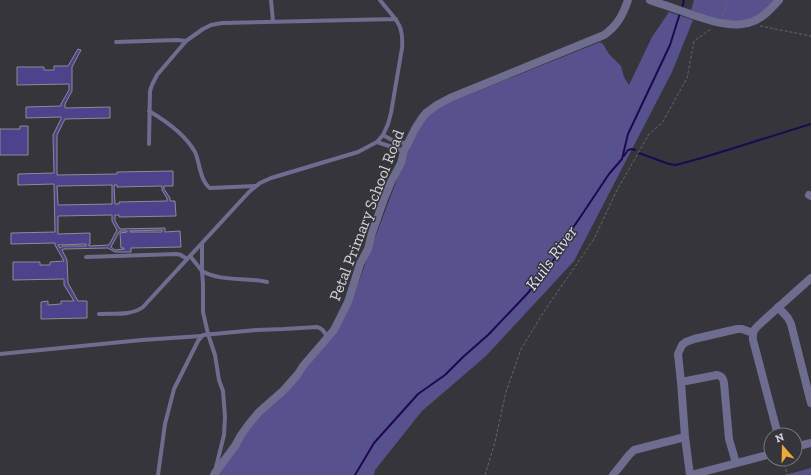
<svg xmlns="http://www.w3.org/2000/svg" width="811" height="475" font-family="'Zilla Slab',serif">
	<rect width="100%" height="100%" fill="#35353b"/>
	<path fill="#57518e" d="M694 0H776C771 5 766 12 760 15 738 28 713 17 691 10Z
		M669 12 693 20 672 72 574 261 486 356 422 411 375 470 374 475H217L255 421 285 390 351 302 399 174 413 140 425 119 434 110 448 103 600 42 603 44 609 54 621 66 624 77 629 85 652 37Z
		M811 468V475H785Z"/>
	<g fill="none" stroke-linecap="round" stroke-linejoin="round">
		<path stroke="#1e0851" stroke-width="2" d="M682 8 684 0
			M639 153 669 164 676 165 705 157 811 124
			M624 156 628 150 632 149 635 150
			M355 475 374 443 418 394 445 375 463 357 488 335 527 294 546 271 557 255 566 238 583 213 609 174 622 159 628 134 670 45 680 13"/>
	</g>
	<path fill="#4d438d" stroke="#8c8c93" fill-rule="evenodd" d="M78 49 81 50 72 67V91L65 104V108L110 107V118L65 119 57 135V175L117 174V172L173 171V186H164V189L170 198V201H175L176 216 119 217V215H115V221L120 229 165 228V232L180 231 181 247 131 248V252H115L108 248 64 249 62 250 67 260 68 283 78 301H87V318L41 319V302L48 301V305L61 304V301H74L64 285V279L13 280V262H40V265H50V262L64 261 55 245V243L11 244V233L55 232 54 184 18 185V174L54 173 53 135 61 119V117L26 118V107L61 106V104L69 90V84L17 85V67H44V70H54V66H68ZM112 185V204L58 205 57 186ZM114 185H117V187L162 186V190L167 198V201L119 202V204H115ZM112 215V221L117 230 109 245 89 246V244H90V233L58 234V216ZM162 230V232H130V231ZM121 231H127V232L120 233 121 248H124V249L115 250 111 247 119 232ZM86 244V246H63L60 248 58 245Z
		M20 126H28V155H0V129H20Z"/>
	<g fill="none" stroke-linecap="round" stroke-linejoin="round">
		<path stroke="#66666c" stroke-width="1" stroke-dasharray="3 2" stroke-linecap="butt" d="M722 16 728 0
			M760 26 811 36
			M784 459 787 475
			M485 475 495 442 506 392 521 349 543 313 594 239 616 192 649 134 662 123 687 78 694 41 711 29"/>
		<path stroke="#6e6c8f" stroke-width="4" d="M271 0 273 21
			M116 42 177 40 186 41
			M149 111C166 121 185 134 195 152 200 163 200 181 210 188L255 186
			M383 135 392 140 408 144
			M377 142 404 151
			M149 144 150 91 152 85 157 75 186 41 203 29 211 25 222 23 396 19
			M202 243V271C221 282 246 277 267 282
			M190 256 202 271 203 284V312L208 334 215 355 219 380 223 391 225 417 224 435 216 467
			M86 257 177 254 181 255 187 259
			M99 314C113 313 131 316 143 307L249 192 260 183 271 178 358 152 377 142 383 135 388 124 391 113 402 48C404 22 394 19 380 0
			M0 354 142 340 201 336
			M158 475 165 424 174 389 198 341 203 335 256 330 284 329 317 327C323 328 325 333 327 337"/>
		<path stroke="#6e6c8f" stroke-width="8" d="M650 0C657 3 665 5 673 8 693 15 727 29 748 23 761 20 770 10 779 0
			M809 195 811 196
			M778 307 788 318 791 324 811 403
			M681 382 717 375C722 376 723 378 724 383L729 439 736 463
			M778 435 753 340C752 330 755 329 762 322L811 278
			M795 447 811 443
			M214 475 215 473 235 446 241 435 249 424 259 412 284 390 298 374 303 366 334 330 348 302 360 264 368 249 372 233 384 199 391 182 401 163 404 151 415 129 422 118 426 113 437 105 450 98 604 35C617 26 623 15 628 0
			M613 475 629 455 634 450 685 437
			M690 475 685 437 681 382 678 354 682 345 686 342 694 339 737 329H742L753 333
			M691 475 771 454"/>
	</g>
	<g text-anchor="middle" stroke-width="3" stroke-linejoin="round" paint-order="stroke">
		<g font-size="16" fill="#d4d4d8" stroke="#35353b">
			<text transform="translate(366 215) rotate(-69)" y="6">Petal Primary School Road</text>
		</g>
		<g font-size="17" font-style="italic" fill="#deddf3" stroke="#35353b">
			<text transform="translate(551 258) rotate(-54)" y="6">Kuils River</text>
		</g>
	</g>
	<g transform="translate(783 447) rotate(340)"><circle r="19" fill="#35353b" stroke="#75757a"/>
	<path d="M0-3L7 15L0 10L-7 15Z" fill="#ebaa39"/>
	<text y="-6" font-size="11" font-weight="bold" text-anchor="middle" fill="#d4d4d8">N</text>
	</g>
</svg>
